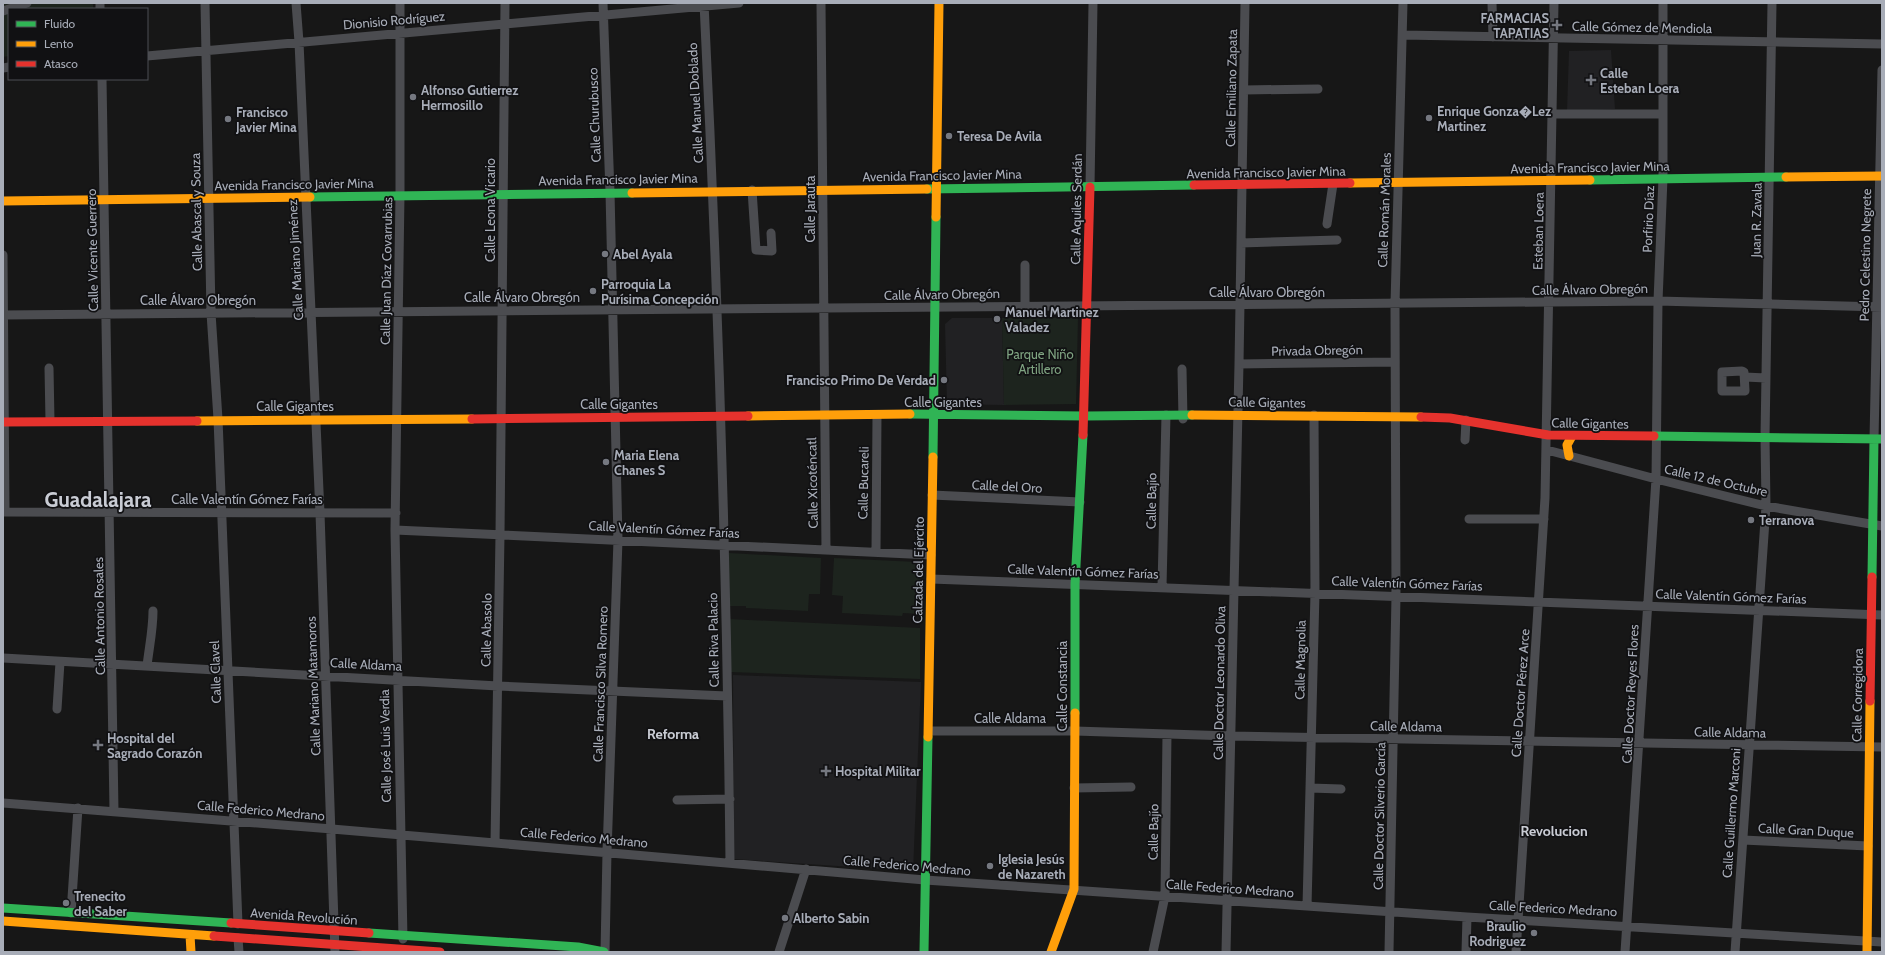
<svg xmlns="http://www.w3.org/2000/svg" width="1885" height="955" font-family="Cabin,sans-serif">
	<rect width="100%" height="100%" fill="#171717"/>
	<path fill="#212123" d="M1611 50 1615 109 1567 111 1569 51Z
		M952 318H1002L1004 405 947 404 945 324Z
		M733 675 921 682 913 871 734 859Z"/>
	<path fill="#1d241e" d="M3 3H93V9H9V56L3 57Z
		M1002 318H1078L1076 404 1004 405Z
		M729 553 821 558 820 594H809L808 611 746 608V606H729Z
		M834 558 917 562 921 564 920 614 903 613 902 616 842 613 843 596 832 595Z
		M728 619 920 628V679L731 672Z"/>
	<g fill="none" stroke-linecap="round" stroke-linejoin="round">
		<path stroke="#4b4c50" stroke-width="9" d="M100 3V9
			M205 3 211 313 218 419 238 924
			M296 3 299 42 320 513 335 952
			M400 3V195L395 530 403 939
			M603 3 610 192 618 540 607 852 605 952
			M704 3C718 289 727 576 730 862
			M821 3 826 550
			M1492 3 1493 37
			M3 11 27 3
			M1403 35 1882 44
			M147 56 739 3
			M3 68 9 67
			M102 79 114 811
			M1244 90 1318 89
			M1552 114H1662
			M1090 187 1093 3
			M752 190 756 250 772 251 771 233
			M1327 224 1333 184
			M1241 243 1337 240
			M3 255 5 512
			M1025 306V265
			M3 315 1658 301 1882 307
			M1239 364 1395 362
			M49 368 50 421
			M1182 369 1183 419
			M1742 371 1744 372 1745 391H1722V372Z
			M1745 377 1766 378
			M1874 439 1882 70
			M1465 440 1466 420
			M1547 450 1656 479 1766 506 1882 526
			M932 495 1080 502
			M3 512 396 513
			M1469 519H1544
			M395 530 931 555
			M876 552 877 415
			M931 579 1882 615
			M1162 587 1166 415
			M3 658 498 686 727 696
			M147 666C149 648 153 630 153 611
			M57 709 60 662
			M929 731H1075L1231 736 1882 747
			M1074 788 1131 787
			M1310 788 1341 789
			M677 800 730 799
			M3 803 332 829 925 880 1467 917 1882 942
			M1743 840 1868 846
			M495 843 500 535 505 3
			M1307 906 1315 593 1314 415
			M71 913 78 808
			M238 938 239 952
			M779 952 806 869
			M1153 952 1165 896 1167 734
			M1226 952 1239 364 1245 3
			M1389 952 1396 596 1395 304 1403 3
			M1466 952 1467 917
			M1516 952 1545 498 1554 3
			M1625 952 1656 479 1658 301 1663 178V3
			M1735 952 1766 506 1765 437 1772 3"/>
		<path stroke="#30b455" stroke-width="9" d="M1590 180 1786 177
			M927 189 1194 185
			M310 197 632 193
			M910 414 1085 416 1192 415
			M1654 436 1882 439
			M933 457 936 217
			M1872 577 1874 439
			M1075 713V584L1083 435
			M3 908 231 923
			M369 933 578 947 604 952
			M924 952 928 737"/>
		<path stroke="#ff9f0a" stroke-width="9" d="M1786 177 1882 176
			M1350 183 1590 180
			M632 193 927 189
			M3 201 310 197
			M936 217 939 3
			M1192 415 1421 417
			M748 416 910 414
			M197 421 472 419
			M1569 456 1567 445 1572 436
			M928 737 933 457
			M3 921 214 936
			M190 935 191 952
			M1051 952 1074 889 1075 713
			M1867 952 1870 701"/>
		<path stroke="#e5322d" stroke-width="9" d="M1194 185 1350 183
			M1421 417 1450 418 1548 435 1654 436
			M472 419 748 416
			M3 422 197 421
			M1083 435 1090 187
			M1870 701 1872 577
			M231 923 369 933
			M214 936 440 952"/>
	</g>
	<g fill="#757880" stroke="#111113" stroke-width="1.5">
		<path d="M1555 19h4v4h4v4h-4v4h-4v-4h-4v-4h4z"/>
		<path d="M1589 74h4v4h4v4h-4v4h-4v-4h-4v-4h4z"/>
		<circle cx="413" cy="97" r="4"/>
		<circle cx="1429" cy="118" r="4"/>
		<circle cx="228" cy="119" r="4"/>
		<circle cx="949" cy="136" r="4"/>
		<circle cx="605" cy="254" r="4"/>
		<circle cx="593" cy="291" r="4"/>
		<circle cx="997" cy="319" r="4"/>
		<circle cx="944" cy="380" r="4"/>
		<circle cx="606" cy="462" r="4"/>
		<circle cx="1751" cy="520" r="4"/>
		<path d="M96 739h4v4h4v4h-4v4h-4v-4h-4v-4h4z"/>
		<path d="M824 765h4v4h4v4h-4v4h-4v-4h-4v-4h4z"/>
		<circle cx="990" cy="866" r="4"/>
		<circle cx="66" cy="903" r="4"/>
		<circle cx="785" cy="918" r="4"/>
		<circle cx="1534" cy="933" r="4"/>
	</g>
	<g text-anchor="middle" stroke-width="3.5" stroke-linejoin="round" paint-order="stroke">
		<g font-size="13" font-weight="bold" fill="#a8adb8" stroke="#111113" text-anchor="start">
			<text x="1549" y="23" text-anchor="end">FARMACIAS<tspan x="1549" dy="15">TAPATIAS</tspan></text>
			<text x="1600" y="78">Calle<tspan x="1600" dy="15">Esteban Loera</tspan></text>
			<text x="421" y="95">Alfonso Gutierrez<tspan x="421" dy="15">Hermosillo</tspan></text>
			<text x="1437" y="116">Enrique Gonza�Lez<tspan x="1437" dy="15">Martinez</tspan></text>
			<text x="236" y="117">Francisco<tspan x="236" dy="15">Javier Mina</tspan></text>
			<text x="957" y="141">Teresa De Avila</text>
			<text x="613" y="259">Abel Ayala</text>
			<text x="601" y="289">Parroquia La<tspan x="601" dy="15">Purísima Concepción</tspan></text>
			<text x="1005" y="317">Manuel Martinez<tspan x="1005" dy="15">Valadez</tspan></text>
			<text x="936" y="385" text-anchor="end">Francisco Primo De Verdad</text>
			<text x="614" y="460">Maria Elena<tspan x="614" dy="15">Chanes S</tspan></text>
			<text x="1759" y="525">Terranova</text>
			<text x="107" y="743">Hospital del<tspan x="107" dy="15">Sagrado Corazón</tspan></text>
			<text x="835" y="776">Hospital Militar</text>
			<text x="998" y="864">Iglesia Jesús<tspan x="998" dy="15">de Nazareth</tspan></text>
			<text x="74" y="901">Trenecito<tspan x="74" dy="15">del Saber</tspan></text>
			<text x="793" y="923">Alberto Sabin</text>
			<text x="1526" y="931" text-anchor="end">Braulio<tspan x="1526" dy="15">Rodriguez</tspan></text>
		</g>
		<g font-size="13" fill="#a8adb8" stroke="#111113">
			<text transform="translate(394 20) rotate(-5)" y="5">Dionisio Rodríguez</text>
			<text transform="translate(1642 27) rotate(1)" y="5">Calle Gómez de Mendiola</text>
			<text transform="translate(1231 88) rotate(-89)" y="5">Calle Emiliano Zapata</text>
			<text transform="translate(695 103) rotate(-93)" y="5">Calle Manuel Doblado</text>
			<text transform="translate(594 115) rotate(-92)" y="5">Calle Churubusco</text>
			<text transform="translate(1590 167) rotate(-1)" y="5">Avenida Francisco Javier Mina</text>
			<text transform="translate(1266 172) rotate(-1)" y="5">Avenida Francisco Javier Mina</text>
			<text transform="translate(942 175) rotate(-1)" y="5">Avenida Francisco Javier Mina</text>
			<text transform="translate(618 179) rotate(-1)" y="5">Avenida Francisco Javier Mina</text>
			<text transform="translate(294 184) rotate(-1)" y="5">Avenida Francisco Javier Mina</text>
			<text transform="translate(810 209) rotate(-90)" y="5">Calle Jarauta</text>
			<text transform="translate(1076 209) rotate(-89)" y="5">Calle Aquiles Serdán</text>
			<text transform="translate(490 210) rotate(-90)" y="5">Calle Leona Vicario</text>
			<text transform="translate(1384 210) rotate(-88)" y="5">Calle Román Morales</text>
			<text transform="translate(196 212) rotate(-91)" y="5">Calle Abascal y Souza</text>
			<text transform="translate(1648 219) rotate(-88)" y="5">Porfirio Díaz</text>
			<text transform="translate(1756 220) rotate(-89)" y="5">Juan R. Zavala</text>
			<text transform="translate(1538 231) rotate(-89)" y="5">Esteban Loera</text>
			<text transform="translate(92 250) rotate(-91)" y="5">Calle Vicente Guerrero</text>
			<text transform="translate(1865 255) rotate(-89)" y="5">Pedro Celestino Negrete</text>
			<text transform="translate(295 260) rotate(-93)" y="5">Calle Mariano Jiménez</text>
			<text transform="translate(386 271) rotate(-89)" y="5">Calle Juan Díaz Covarrubias</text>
			<text transform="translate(1590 289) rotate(-1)" y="5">Calle Álvaro Obregón</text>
			<text x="1267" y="297">Calle Álvaro Obregón</text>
			<text transform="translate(942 294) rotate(-1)" y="5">Calle Álvaro Obregón</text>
			<text x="522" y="302">Calle Álvaro Obregón</text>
			<text x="198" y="305">Calle Álvaro Obregón</text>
			<text transform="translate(1317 350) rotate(-1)" y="5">Privada Obregón</text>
			<text x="943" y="407">Calle Gigantes</text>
			<text transform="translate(1267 402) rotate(1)" y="5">Calle Gigantes</text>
			<text x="619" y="409">Calle Gigantes</text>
			<text x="295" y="411">Calle Gigantes</text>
			<text transform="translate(1590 423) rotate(1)" y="5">Calle Gigantes</text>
			<text transform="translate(1716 480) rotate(13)" y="5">Calle 12 de Octubre</text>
			<text transform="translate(812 483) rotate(-91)" y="5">Calle Xicoténcatl</text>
			<text transform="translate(863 483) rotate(-89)" y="5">Calle Bucareli</text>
			<text transform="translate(1007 486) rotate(3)" y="5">Calle del Oro</text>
			<text x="247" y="504">Calle Valentín Gómez Farías</text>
			<text transform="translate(1151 501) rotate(-89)" y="5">Calle Bajío</text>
			<text transform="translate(664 529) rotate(3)" y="5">Calle Valentín Gómez Farías</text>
			<text transform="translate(918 570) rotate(-89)" y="5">Calzada del Ejército</text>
			<text transform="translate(1083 571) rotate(2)" y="5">Calle Valentín Gómez Farías</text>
			<text transform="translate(1407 583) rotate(2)" y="5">Calle Valentín Gómez Farías</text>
			<text transform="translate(1731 596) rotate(2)" y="5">Calle Valentín Gómez Farías</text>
			<text transform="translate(99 616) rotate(-91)" y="5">Calle Antonio Rosales</text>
			<text transform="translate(486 630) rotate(-89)" y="5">Calle Abasolo</text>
			<text transform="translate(713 640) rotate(-91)" y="5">Calle Riva Palacio</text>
			<text transform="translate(1300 660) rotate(-89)" y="5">Calle Magnolia</text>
			<text transform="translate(366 664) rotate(3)" y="5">Calle Aldama</text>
			<text transform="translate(215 672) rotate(-92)" y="5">Calle Clavel</text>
			<text transform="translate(1219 683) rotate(-89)" y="5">Calle Doctor Leonardo Oliva</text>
			<text transform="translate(600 684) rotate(-88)" y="5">Calle Francisco Silva Romero</text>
			<text transform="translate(313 686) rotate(-92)" y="5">Calle Mariano Matamoros</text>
			<text transform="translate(1062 686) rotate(-90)" y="5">Calle Constancia</text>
			<text transform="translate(1520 693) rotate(-86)" y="5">Calle Doctor Pérez Arce</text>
			<text transform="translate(1630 694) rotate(-87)" y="5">Calle Doctor Reyes Flores</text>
			<text transform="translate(1857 695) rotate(-89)" y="5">Calle Corregidora</text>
			<text x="1010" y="723">Calle Aldama</text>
			<text transform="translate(1406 726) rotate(1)" y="5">Calle Aldama</text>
			<text transform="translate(1730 732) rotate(1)" y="5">Calle Aldama</text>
			<text transform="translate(385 746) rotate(-91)" y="5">Calle José Luis Verdia</text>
			<text transform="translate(261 810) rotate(5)" y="5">Calle Federico Medrano</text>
			<text transform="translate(1731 813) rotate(-86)" y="5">Calle Guillermo Marconi</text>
			<text transform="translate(1379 816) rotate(-89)" y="5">Calle Doctor Silverio García</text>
			<text transform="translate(1806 830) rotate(3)" y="5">Calle Gran Duque</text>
			<text transform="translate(1153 832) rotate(-89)" y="5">Calle Bajío</text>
			<text transform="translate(584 837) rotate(5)" y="5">Calle Federico Medrano</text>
			<text transform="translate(907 865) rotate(5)" y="5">Calle Federico Medrano</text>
			<text transform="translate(1230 888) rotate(4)" y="5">Calle Federico Medrano</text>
			<text transform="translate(1553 908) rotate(3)" y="5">Calle Federico Medrano</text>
			<text transform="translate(304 916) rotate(4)" y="5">Avenida Revolución</text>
		</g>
		<g font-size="13" fill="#7fa381" stroke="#111113">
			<text x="1040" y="359">Parque Niño<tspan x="1040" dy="15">Artillero</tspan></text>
		</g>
		<g font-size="14" font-weight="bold" fill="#c9ccd4" stroke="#111113">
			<text x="673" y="739">Reforma</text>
			<text x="1554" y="836">Revolucion</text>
		</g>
		<g font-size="21" font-weight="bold" fill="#c9ccd4" stroke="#111113">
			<text x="98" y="507">Guadalajara</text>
		</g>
	</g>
	<rect width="1885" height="955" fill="none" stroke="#a8adb8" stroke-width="8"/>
	<rect x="8" y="8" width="140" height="72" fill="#111113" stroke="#4d4f55"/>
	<rect x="16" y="21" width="20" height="6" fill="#30b455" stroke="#4d4f55"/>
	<text x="44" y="28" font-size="12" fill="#a8adb8">Fluido</text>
	<rect x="16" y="41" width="20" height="6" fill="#ff9f0a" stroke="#4d4f55"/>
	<text x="44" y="48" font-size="12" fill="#a8adb8">Lento</text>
	<rect x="16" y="61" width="20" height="6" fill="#e5322d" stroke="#4d4f55"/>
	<text x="44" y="68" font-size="12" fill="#a8adb8">Atasco</text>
</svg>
